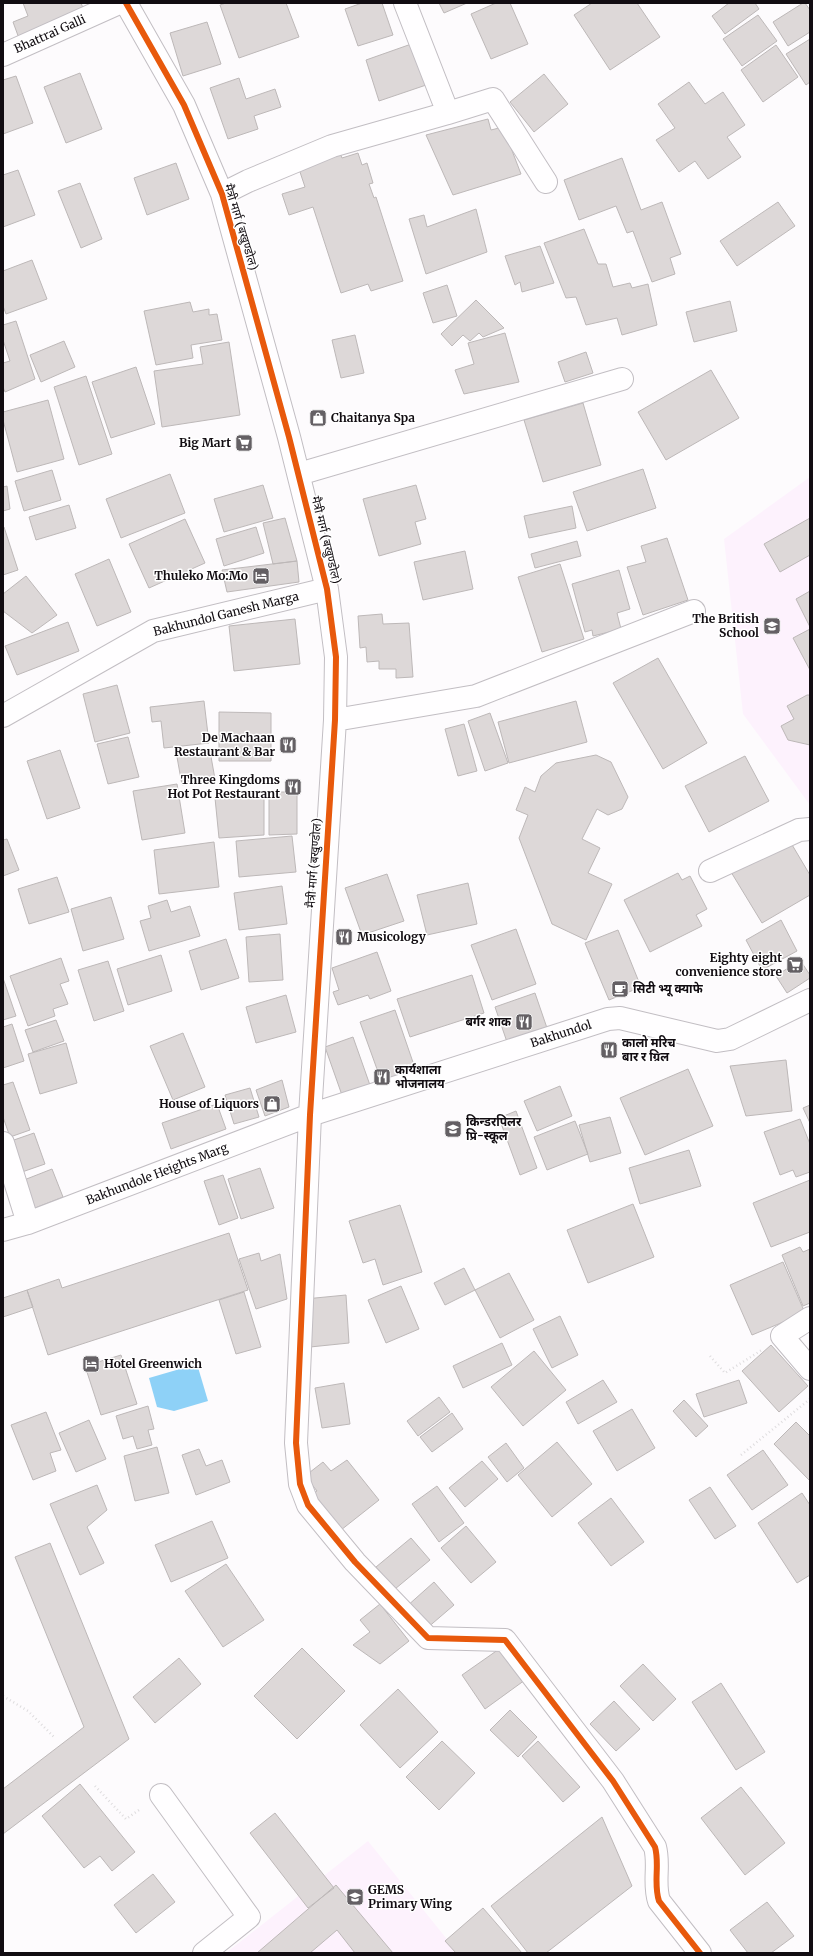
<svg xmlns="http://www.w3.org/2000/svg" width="813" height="1956" font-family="Merriweather,'Noto Sans Devanagari',serif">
	<rect width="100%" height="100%" fill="#fdfbfd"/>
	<path fill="#fdf2fd" d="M810 477V805L743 714 724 539Z
		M368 1841 458 1953H226Z"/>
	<path fill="#8ed1f7" d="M197 1364 208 1401 174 1411 157 1407 149 1378Z"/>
	<path fill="#ddd8d8" stroke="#bdb8b8" d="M23 3H81L86 15 20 41 13 22 28 16Z
		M226 3H286L299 37 239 58 220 5Z
		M362 3H382L393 35 358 46 345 9Z
		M439 3H467L444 13Z
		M496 3H510L528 44 491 59 471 14Z
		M592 3H637L660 37 610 70 574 15Z
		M729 3H755L759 9 725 34 712 16Z
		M803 3H805L810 10V32L788 46 773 22Z
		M758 15 777 41 742 66 723 39Z
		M207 22 221 64 183 76 170 33Z
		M810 39V82L806 85 786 54Z
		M417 42 435 82 379 101 366 60Z
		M776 45 798 77 763 102 741 70Z
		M80 73 102 129 66 143 44 87Z
		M544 74 568 104 534 132 510 102Z
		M16 76 33 123 3 134V80Z
		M239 78 246 99 275 89 281 107 254 116 258 129 228 139 210 88Z
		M689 82 705 104 723 92 745 125 727 137 741 157 708 179 695 161 679 172 656 140 675 128 658 104Z
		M488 119 491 130 503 127 521 174 453 195 426 135Z
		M340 153 342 158 358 153 362 165 367 163 373 183 369 184 374 198 376 197 403 281 371 291 368 284 341 293 313 207 289 215 282 194 305 187 298 166Z
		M622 158 641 210 662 202 681 254 670 258 675 274 652 282 633 231 627 233 616 206 579 220 564 180Z
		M176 163 189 199 147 215 134 178Z
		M18 170 35 215 3 227V175Z
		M80 183 102 239 81 248 58 191Z
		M778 202 795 226 737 266 720 241Z
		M476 209 487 252 426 274 409 219 424 215 427 227Z
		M584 229 598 264H606L613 287 630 283 632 288 648 284 657 325 622 335 617 318 586 325 576 297 566 298 544 243Z
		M540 246 554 283 522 292 520 282 515 285 505 256Z
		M32 260 47 299 6 314 3 306V271Z
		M447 285 457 316 433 323 423 293Z
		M476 300 504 328 483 337 479 333 470 341 463 335 452 346 441 334Z
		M730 301 737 331 694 342 686 312Z
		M190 302 193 312 209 309V315L217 314 222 340 191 345 193 358 156 365 144 311Z
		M16 321 35 379 5 392 3 387V363L10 361 3 340V325Z
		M505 333 519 382 464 394 455 370 474 364 468 343Z
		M355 335 364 373 341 378 332 340Z
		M64 341 75 367 41 382 30 355Z
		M229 342 240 415 162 427 154 371 203 364 200 347Z
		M586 352 593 373 565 382 558 362Z
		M136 367 155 424 111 438 92 382Z
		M711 370 739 418 666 460 638 412Z
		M86 376 112 454 79 465 54 387Z
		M48 400 64 459 17 472 3 420V412Z
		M583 403 601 465 543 482 524 420Z
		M643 469 656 508 587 531 573 492Z
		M52 470 61 500 24 511 15 481Z
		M170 474 185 513 121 538 106 499Z
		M263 485 273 518 224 532 214 499Z
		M416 485 426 519 415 522 421 544 379 556 363 499Z
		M7 486 10 509 3 511V487Z
		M69 505 76 528 36 540 29 517Z
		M572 506 576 528 529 538 524 516Z
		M285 518 297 561 273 564 263 523Z
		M810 518V555L780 572 764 544Z
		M185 519 205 563 149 588 129 544Z
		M4 527 18 570 3 575V528Z
		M256 527 264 553 224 566 216 539Z
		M667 538 688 600 643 615 627 567 646 562 641 546Z
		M577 541 581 556 535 568 531 554Z
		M465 551 473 589 423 600 414 562Z
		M109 559 131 612 97 626 75 574Z
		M297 561 299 582 227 592 222 570Z
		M560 564 584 639 542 652 518 577Z
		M619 570 630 609 617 613 621 629 593 636 592 630 585 632 572 584Z
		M26 576 57 615 32 633 3 611V594Z
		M810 591V627L796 599Z
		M382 614 383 624 409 623 413 677 396 678V669H379V661L367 662 366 647 360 648 358 616Z
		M295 619 300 664 234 671 229 626Z
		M68 622 79 651 17 675 5 646Z
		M810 629V670L793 638Z
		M658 658 707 743 663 769 613 683Z
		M117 685 130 733 95 742 83 694Z
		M807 695H810V745L788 740 781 726 794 719 787 706Z
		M204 701 209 743 164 748 161 721 152 722 150 707Z
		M576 701 587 742 509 763 498 722Z
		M219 712 271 713V761H219Z
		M490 713 508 763 485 771 468 721Z
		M464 724 477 771 458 776 445 729Z
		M128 737 139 777 108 784 97 744Z
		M60 750 80 808 47 819 27 761Z
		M210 751 215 779 182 785 177 757Z
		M596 755 611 762 628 797 622 809 608 815 597 809 582 839 600 848 588 873 612 884 586 940 552 924 519 838 528 815 516 810 525 787 535 792 541 776 556 763Z
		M745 756 769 801 709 832 685 786Z
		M177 784 185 833 142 840 133 791Z
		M269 792H297V834L269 835Z
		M264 795V835L219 838 215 798Z
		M292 836 296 872 239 877 236 841Z
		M788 838 810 875V895L762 923 731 872Z
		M7 839 19 870 3 876V840Z
		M214 842 219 887 159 894 154 850Z
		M678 873 682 880 690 876 707 909 696 915 702 926 650 952 624 900Z
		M387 874 404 921 362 935 345 888Z
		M57 877 69 912 29 924 18 889Z
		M468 883 477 924 427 935 417 895Z
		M282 886 287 924 239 930 234 893Z
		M111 897 124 939 83 951 71 909Z
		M167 900 171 912 190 906 200 936 149 951 140 921 151 918 148 906Z
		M781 920 797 951 762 970 746 940Z
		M516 929 536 984 492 1000 471 945Z
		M618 930 641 987 609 1000 585 943Z
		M280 934 283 980 249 982 246 937Z
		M226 939 239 978 201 990 189 951Z
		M377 952 391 991 370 999 368 995 338 1005 333 992 339 990 332 968Z
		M161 955 172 991 128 1005 117 969Z
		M61 958 69 981 60 984 68 1004 53 1009 55 1016 28 1026 10 976Z
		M800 960 810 975V978L787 993 776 976Z
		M108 961 124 1011 94 1021 78 970Z
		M472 975 484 1013 410 1037 397 999Z
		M3 978 16 1016 3 1020Z
		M535 993 547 1028 507 1042 495 1007Z
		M286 995 296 1032 256 1043 246 1007Z
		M395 1010 416 1071 382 1083 360 1022Z
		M56 1020 64 1041 33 1052 25 1030Z
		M12 1024 24 1061 3 1068V1027Z
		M183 1033 205 1087 173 1100 150 1046Z
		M353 1037 371 1088 343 1098 325 1047Z
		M66 1043 77 1083 40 1094 28 1054Z
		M786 1060 792 1111 746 1116 730 1066Z
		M688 1069 713 1126 645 1155 620 1098Z
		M282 1080 289 1107 265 1116 256 1090Z
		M13 1082 30 1130 10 1137 3 1117V1085Z
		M560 1086 572 1116 537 1131 524 1101Z
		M250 1088 259 1117 234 1124 225 1095Z
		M217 1104 226 1129 171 1149 162 1123Z
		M810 1105V1123L803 1108Z
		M516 1111 537 1168 520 1175 499 1118Z
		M610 1117 621 1153 590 1162 579 1125Z
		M800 1119 810 1144V1172L796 1177 793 1170 780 1175 764 1132Z
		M575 1121 588 1154 547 1170 534 1137Z
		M34 1133 45 1164 22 1172 11 1141Z
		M689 1150 701 1186 640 1204 629 1168Z
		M260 1168 274 1208 241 1219 228 1179Z
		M52 1169 63 1197 35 1208 24 1180Z
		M223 1175 238 1218 219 1225 204 1181Z
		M810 1180V1232L771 1247 753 1203Z
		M633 1204 654 1257 588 1283 567 1230Z
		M400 1205 422 1272 383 1285 375 1259 363 1263 349 1221Z
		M229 1233 248 1290 48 1355 27 1290 59 1279 62 1288Z
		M800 1247 803 1252 810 1249V1303L803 1306 782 1255Z
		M259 1253 261 1261 280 1254 287 1299 256 1309 239 1259Z
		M783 1262 805 1313 752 1335 730 1285Z
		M464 1268 475 1290 445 1305 434 1283Z
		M509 1273 534 1320 500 1338 475 1290Z
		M401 1286 419 1329 386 1343 368 1300Z
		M27 1290 33 1307 3 1317V1298Z
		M244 1292 261 1347 236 1354 219 1300Z
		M346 1295 349 1343 310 1347 305 1299Z
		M560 1316 578 1355 552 1368 533 1329Z
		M502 1343 512 1365 463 1388 453 1366Z
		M771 1345 808 1386 779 1412 742 1371Z
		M534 1351 566 1390 523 1426 491 1387Z
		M121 1355 137 1404 101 1415 85 1366Z
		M603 1380 617 1402 578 1424 566 1402Z
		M739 1380 747 1403 704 1417 696 1394Z
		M344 1383 350 1424 322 1428 315 1388Z
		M439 1397 450 1412 418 1436 407 1421Z
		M684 1400 708 1426 696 1437 673 1411Z
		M148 1406 154 1429 148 1430 152 1445 137 1449 133 1436 123 1439 116 1416Z
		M632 1409 655 1448 617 1471 593 1431Z
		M46 1412 61 1450 50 1453 56 1471 33 1480 11 1425Z
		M452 1413 463 1429 432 1452 420 1437Z
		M89 1420 106 1459 76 1472 59 1433Z
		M796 1422 810 1436V1481L774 1444Z
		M557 1442 592 1484 552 1517 518 1475Z
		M506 1443 524 1468 507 1482 488 1457Z
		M157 1447 169 1493 135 1501 124 1456Z
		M199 1449 206 1466 222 1460 230 1482 196 1495 182 1455Z
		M763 1450 788 1485 752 1510 727 1475Z
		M347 1460 379 1500 341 1530 312 1494 317 1491 305 1476 323 1462 331 1471Z
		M482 1461 498 1479 465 1507 449 1488Z
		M97 1485 107 1510 87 1527 104 1563 80 1575 50 1504Z
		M437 1486 464 1523 439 1542 412 1504Z
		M710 1487 736 1526 715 1539 689 1500Z
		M802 1493 810 1505V1575L797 1583 758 1523Z
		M611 1498 644 1542 611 1566 578 1523Z
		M212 1521 228 1558 171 1582 155 1545Z
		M466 1526 496 1562 471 1583 441 1548Z
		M411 1538 430 1560 395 1589 376 1567Z
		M50 1543 129 1739 3 1834V1789L84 1727 15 1557Z
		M226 1564 264 1620 223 1647 185 1591Z
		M434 1582 454 1605 426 1629 406 1607Z
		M380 1604 409 1641 380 1664 353 1645 370 1632 360 1620Z
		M502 1647 525 1680 485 1709 462 1675Z
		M302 1648 345 1691 297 1739 254 1696Z
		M179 1658 201 1684 155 1723 133 1697Z
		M643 1664 676 1699 653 1721 620 1686Z
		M721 1683 765 1752 736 1770 692 1702Z
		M398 1689 438 1732 400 1768 360 1725Z
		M614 1701 640 1729 616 1751 590 1724Z
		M510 1710 537 1737 518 1757 490 1730Z
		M442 1741 475 1773 439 1810 406 1777Z
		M538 1741 580 1787 563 1802 522 1756Z
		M80 1784 135 1852 112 1871 100 1856 84 1868 42 1816Z
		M741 1787 785 1843 745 1875 701 1818Z
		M275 1813 334 1888 308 1908 250 1833Z
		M602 1817 632 1886 546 1953H528L491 1906Z
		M153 1874 175 1902 136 1933 114 1905Z
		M336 1885 393 1953H355L337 1930 310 1953H257Z
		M767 1902 794 1936 771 1953H748L730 1930Z
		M483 1908 522 1953H456L445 1941Z"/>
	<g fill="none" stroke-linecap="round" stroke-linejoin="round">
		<defs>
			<path id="minor" d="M126 3 184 105 222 194 289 437 327 589 336 657 335 720 310 1115 296 1443 300 1484 308 1505 355 1562 428 1638 505 1640 613 1781 655 1847C660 1865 653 1883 659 1901L700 1953
				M405 3 448 113 493 99 546 182
				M3 55 119 3
				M222 194 248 181 332 146 448 113
				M299 474 622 379
				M3 716 153 631 327 589
				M335 720 476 696 694 611
				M710 871 799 830 810 829
				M3 1143 28 1223
				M3 1230 28 1223 310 1115 608 1019 620 1018 717 1041 730 1039 810 1000
				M810 1318 782 1336 810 1369
				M161 1795 249 1917 204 1953"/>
		</defs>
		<use href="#minor" stroke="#c2bec3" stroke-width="24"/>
		<path stroke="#dedcde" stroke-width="2.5" stroke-dasharray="1 3" stroke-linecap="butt" d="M710 1356 725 1373 762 1350
			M741 1455 810 1399
			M3 1696 28 1711 54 1737
			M95 1786 126 1819 139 1810"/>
		<use href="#minor" stroke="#fffeff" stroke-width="22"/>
		<defs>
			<path id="cycleway" d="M126 3 184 105 222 194 289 437 327 589 336 657 335 720 310 1115 296 1443 300 1484 308 1505 355 1562 428 1638 505 1640 613 1781 655 1847C660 1865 653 1883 659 1901L700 1953"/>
		</defs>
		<use href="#cycleway" stroke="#fff" stroke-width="8"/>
		<use href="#cycleway" stroke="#e8590c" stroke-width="6"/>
	</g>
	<defs>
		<symbol id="shop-square" viewBox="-11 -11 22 22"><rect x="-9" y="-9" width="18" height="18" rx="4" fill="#646064" stroke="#fff"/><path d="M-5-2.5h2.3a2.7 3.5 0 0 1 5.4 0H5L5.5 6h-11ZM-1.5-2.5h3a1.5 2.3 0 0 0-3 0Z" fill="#fff"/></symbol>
		<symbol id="supermarket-square" viewBox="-11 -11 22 22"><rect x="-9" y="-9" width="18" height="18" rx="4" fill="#646064" stroke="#fff"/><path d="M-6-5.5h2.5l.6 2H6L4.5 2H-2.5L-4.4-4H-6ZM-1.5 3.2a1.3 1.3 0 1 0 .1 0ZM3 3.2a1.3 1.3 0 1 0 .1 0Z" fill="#fff"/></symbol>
		<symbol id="hotel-square" viewBox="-11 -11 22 22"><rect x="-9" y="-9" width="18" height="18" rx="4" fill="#646064" stroke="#fff"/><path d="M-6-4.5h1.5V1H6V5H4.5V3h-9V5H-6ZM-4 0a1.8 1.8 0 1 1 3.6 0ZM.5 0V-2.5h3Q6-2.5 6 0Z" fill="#fff"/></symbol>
		<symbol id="school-square" viewBox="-11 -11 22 22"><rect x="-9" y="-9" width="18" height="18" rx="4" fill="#646064" stroke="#fff"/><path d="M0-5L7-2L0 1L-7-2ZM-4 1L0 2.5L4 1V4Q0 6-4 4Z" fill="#fff"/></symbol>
		<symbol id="restaurant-square" viewBox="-11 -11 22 22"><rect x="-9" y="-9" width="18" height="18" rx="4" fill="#646064" stroke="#fff"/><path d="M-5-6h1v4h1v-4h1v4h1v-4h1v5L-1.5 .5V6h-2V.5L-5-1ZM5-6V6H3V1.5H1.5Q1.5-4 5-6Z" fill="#fff"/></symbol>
		<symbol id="cafe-square" viewBox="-11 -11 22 22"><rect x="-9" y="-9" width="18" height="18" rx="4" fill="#646064" stroke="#fff"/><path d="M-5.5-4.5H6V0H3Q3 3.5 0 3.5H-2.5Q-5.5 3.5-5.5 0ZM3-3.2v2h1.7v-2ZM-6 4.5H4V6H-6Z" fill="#fff"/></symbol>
	</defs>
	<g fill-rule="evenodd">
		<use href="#shop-square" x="308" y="408" width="20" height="20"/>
		<use href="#supermarket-square" x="234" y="433" width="20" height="20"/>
		<use href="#hotel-square" x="251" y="566" width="20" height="20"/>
		<use href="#school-square" x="762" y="616" width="20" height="20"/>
		<use href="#restaurant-square" x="278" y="735" width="20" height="20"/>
		<use href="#restaurant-square" x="283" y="777" width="20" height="20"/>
		<use href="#restaurant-square" x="334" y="927" width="20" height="20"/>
		<use href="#supermarket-square" x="785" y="955" width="20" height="20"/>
		<use href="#cafe-square" x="610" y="979" width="20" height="20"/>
		<use href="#restaurant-square" x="514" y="1012" width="20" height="20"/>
		<use href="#restaurant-square" x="599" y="1040" width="20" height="20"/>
		<use href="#restaurant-square" x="372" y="1067" width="20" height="20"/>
		<use href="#shop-square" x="262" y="1094" width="20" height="20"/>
		<use href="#school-square" x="443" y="1119" width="20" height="20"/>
		<use href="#hotel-square" x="81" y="1354" width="20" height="20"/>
		<use href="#school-square" x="345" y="1887" width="20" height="20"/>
	</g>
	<g text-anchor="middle" stroke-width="3" stroke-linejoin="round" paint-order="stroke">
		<g font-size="12" fill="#110c11" stroke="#fff">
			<text transform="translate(50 34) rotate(-24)" y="4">Bhattrai Galli</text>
			<text transform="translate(241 227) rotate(73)" y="4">मैत्री मार्ग (बखुण्डोल)</text>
			<text transform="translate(326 540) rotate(76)" y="4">मैत्री मार्ग (बखुण्डोल)</text>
			<text transform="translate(226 614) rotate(-14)" y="4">Bakhundol Ganesh Marga</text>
			<text transform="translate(314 863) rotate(-86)" y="4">मैत्री मार्ग (बखुण्डोल)</text>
			<text transform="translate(561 1034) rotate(-18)" y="4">Bakhundol</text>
			<text transform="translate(157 1174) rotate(-21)" y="4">Bakhundole Heights Marg</text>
		</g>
		<g font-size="12" font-weight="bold" fill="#110c11" stroke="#fff" text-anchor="start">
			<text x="331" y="422">Chaitanya Spa</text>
			<text x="231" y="447" text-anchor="end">Big Mart</text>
			<text x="248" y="580" text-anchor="end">Thuleko Mo:Mo</text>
			<text x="759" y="623" text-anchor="end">The British<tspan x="759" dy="14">School</tspan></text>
			<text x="275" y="742" text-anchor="end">De Machaan<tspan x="275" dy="14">Restaurant &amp; Bar</tspan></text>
			<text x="280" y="784" text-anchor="end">Three Kingdoms<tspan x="280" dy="14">Hot Pot Restaurant</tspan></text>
			<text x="357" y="941">Musicology</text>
			<text x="782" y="962" text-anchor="end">Eighty eight<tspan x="782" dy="14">convenience store</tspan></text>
			<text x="633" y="993">सिटी भ्यू क्याफे</text>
			<text x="511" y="1026" text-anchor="end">बर्गर शाक</text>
			<text x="622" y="1047">कालो मरिच<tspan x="622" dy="14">बार र ग्रिल</tspan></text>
			<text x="395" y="1074">कार्यशाला<tspan x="395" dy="14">भोजनालय</tspan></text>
			<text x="259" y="1108" text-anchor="end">House of Liquors</text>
			<text x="466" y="1126">किन्डरपिलर<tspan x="466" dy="14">प्रि-स्कूल</tspan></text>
			<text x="104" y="1368">Hotel Greenwich</text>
			<text x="368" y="1894">GEMS<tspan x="368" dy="14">Primary Wing</tspan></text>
		</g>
	</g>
	<rect width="813" height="1956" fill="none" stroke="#110c11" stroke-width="8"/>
</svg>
